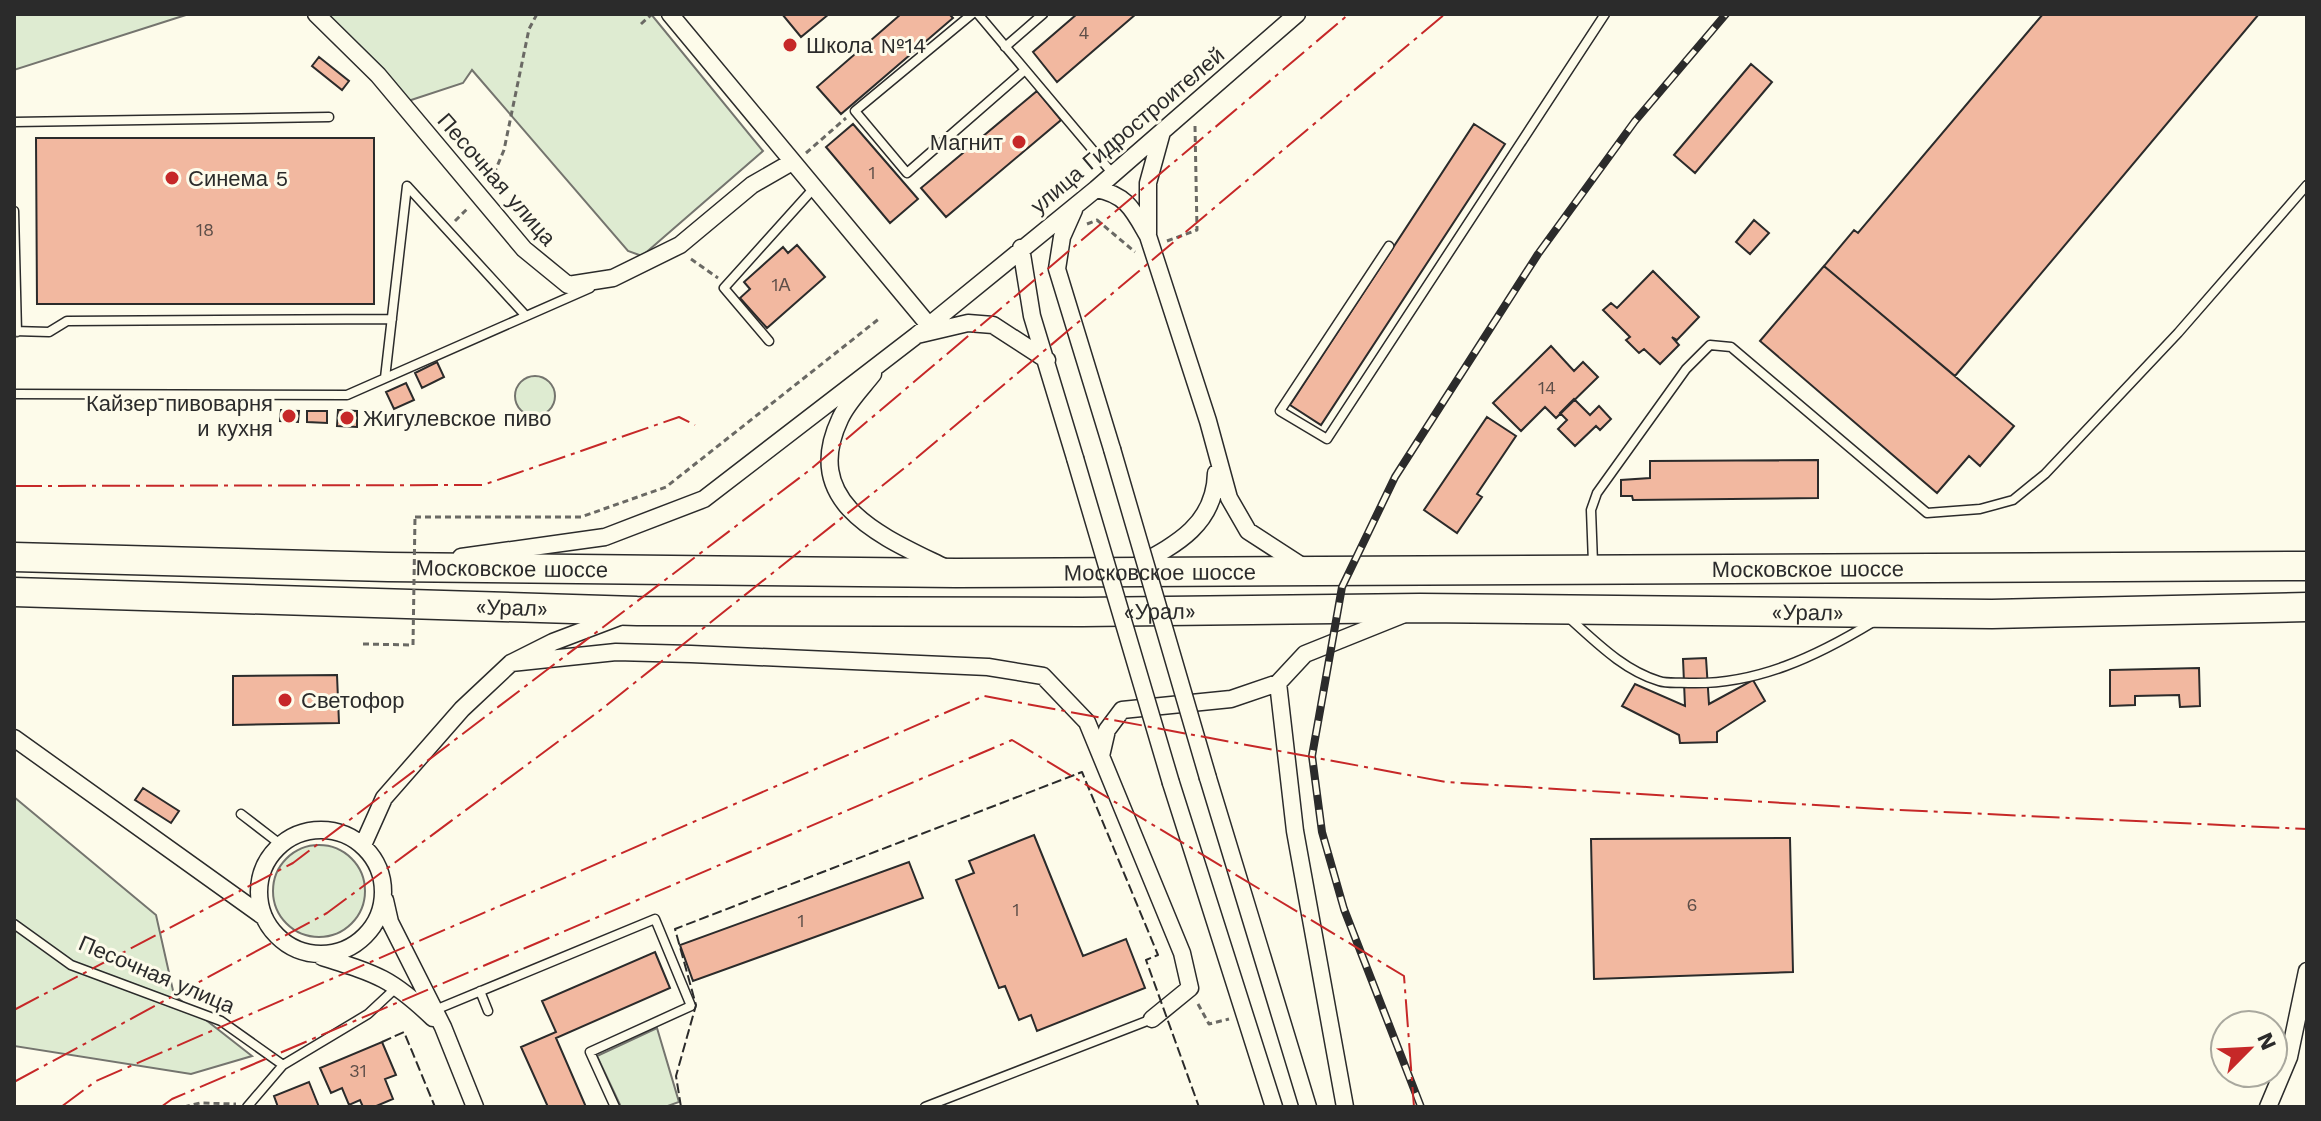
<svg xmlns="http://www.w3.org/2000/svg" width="2321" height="1121" font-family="'Work Sans',sans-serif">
	<rect width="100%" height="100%" fill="#fdfbea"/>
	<path fill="#deebd1" stroke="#74746e" stroke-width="2" d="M14 14H189L14 70Z
		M326 14H651L763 151 642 256 628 251 472 70 463 83 402 103Z
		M515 396a20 20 0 1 1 40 0a20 20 0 1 1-40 0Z
		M14 797 156 915 174 995 252 1056 191 1074 14 1046Z
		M273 891a46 46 0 1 1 92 0a46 46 0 1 1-92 0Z
		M657 1028 679 1102 665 1107H621L597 1056Z"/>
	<path fill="#f2b8a0" stroke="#2b2b2b" stroke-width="2" d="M782 14H829L801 37Z
		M901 14H949L953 18 841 114 817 87Z
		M1077 14H1136L1057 82 1033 52Z
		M2043 14H2259L1955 376 1824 266 1854 230 1858 233Z
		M319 57 349 81 342 90 312 66Z
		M1751 64 1772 82 1695 173 1674 155Z
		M1037 91 1061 120 946 217 921 188Z
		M853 124 918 199 890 223 826 147Z
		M1474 124 1505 144 1321 425 1290 405Z
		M36 138H374V304H37Z
		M1754 220 1769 233 1750 254 1736 242Z
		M797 245 825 277 767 328 740 298 750 289 744 282 783 247 788 253Z
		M1824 266 2014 426 1980 466 1969 456 1937 493 1760 341Z
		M1653 271 1699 317 1677 340 1672 337 1679 345 1660 364 1644 349 1639 353 1626 340 1630 337 1603 310 1611 303 1617 308Z
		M1551 346 1574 371 1583 362 1598 377 1556 418 1545 407 1521 431 1493 403Z
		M437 362 444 377 422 388 415 373Z
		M406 383 414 400 394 409 386 392Z
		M1574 399 1590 415 1599 406 1611 419 1600 430 1596 426 1575 446 1558 429 1567 420 1560 413Z
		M281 410 299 411 298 422 280 421Z
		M338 410 357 411V427L337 426Z
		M307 411H327V423L307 422Z
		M1487 417 1516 436 1477 494 1482 497 1457 533 1424 510Z
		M1818 460V498L1633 500 1632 496H1621V480L1650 478V461Z
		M1706 658 1709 704 1753 680 1765 701 1717 732V742L1680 743 1679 735 1622 706 1635 684 1685 706 1683 659Z
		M2199 668 2200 706 2180 707 2179 695 2135 696V705L2110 706V670Z
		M337 675 339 723 233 725V676Z
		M143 788 179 811 171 823 135 800Z
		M1034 835 1083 956 1126 939 1145 988 1037 1031 1031 1015 1019 1020 1005 986 999 988 956 880 974 873 969 861Z
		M1790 838 1793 972 1594 979 1591 839Z
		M909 862 923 898 693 981 680 945Z
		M655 952 670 988 556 1038 586 1107H548L521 1047 556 1032 542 1001Z
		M382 1042 396 1075 385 1079 393 1099 374 1107H363L360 1100 349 1105 342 1088 331 1093 320 1068Z
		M309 1082 319 1107H278L274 1096Z"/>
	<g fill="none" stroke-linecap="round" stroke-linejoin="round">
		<defs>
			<path id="service" d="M972 14 855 111 907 173 1025 70
				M978 14 1113 174
				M1005 47 1043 14
				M14 122 329 117
				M14 211 17 332
				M1389 246 1280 411 1327 439 1605 14
				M14 331 49 332 67 321 392 319
				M769 341 724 288 814 188
				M385 378 407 186 526 316
				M14 394 347 395 590 288
				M1593 563 1591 510 1597 493 1686 369 1710 345 1731 347 1927 513 1980 509 2013 500 2045 474 2178 333 2307 185
				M1569 618C1596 642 1623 670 1659 681 1668 684 1680 682 1689 683 1757 685 1817 656 1873 622
				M241 814 280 844
				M14 924 71 965 221 1021 283 1065
				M480 991 488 1011
				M435 1010 655 919 691 1006 590 1052 615 1107
				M247 1107 283 1065 368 1014 398 986
				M925 1107 1152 1019"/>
			<path id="minor" d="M316 14 378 75 524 249 568 285 613 278 680 245 752 185 792 162
				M670 14 927 323
				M1096 189C1127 195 1133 210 1148 236L1208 421 1229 498 1248 531 1305 568
				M1074 210 1062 237 1057 269 1112 449
				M1148 234V183L1162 132
				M1021 248 1032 316 1075 458
				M917 335 968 323 993 325 1047 360
				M873 374C862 388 847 403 840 419 800 504 883 537 944 567
				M461 557 605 537 704 499 917 335 1096 189 1297 14
				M1136 566C1177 544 1215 524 1216 473
				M511 663 616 652 691 654 988 667 1043 676 1087 722 1182 953 1190 988 1152 1019
				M14 738 264 917
				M1101 756 1107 730 1122 710 1231 699 1278 683
				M1208 778 1308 1107
				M1171 783 1274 1107
				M259 892a62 62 0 1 1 124 0a62 62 0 1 1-124 0Z
				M363 845 384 798 462 709 511 663 553 642 619 617
				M385 900 390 922 443 1027 475 1107
				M322 957C377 974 391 978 433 1018
				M1345 1107 1295 831 1278 683 1305 654 1402 615
				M2268 1107 2289 1057 2307 971"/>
			<g id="trunk">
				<path id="s1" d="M14 557 388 567 956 573 2307 566"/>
				<path id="s2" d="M14 592 637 611 1082 612 1420 608 1992 614 2307 607"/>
			</g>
		</defs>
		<use href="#service" stroke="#2b2b2b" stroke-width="11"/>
		<use href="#minor" stroke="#2b2b2b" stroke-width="19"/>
		<use href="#trunk" stroke="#2b2b2b" stroke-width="31"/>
		<path stroke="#6a6964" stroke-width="3" stroke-dasharray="6 4" stroke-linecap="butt" d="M641 24 651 15
			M806 153 846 118
			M490 183 504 150 529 29 537 14
			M455 221 469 207
			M1087 224 1097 220 1135 252
			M1167 241 1197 230 1195 126
			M691 259 718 278
			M415 517H581L666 487 880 318
			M363 644 413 645
			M1198 1004 1209 1024 1229 1019
			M184 1107 200 1103 236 1104"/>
		<use href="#service" stroke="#fdfbea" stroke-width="8"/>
		<use href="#minor" stroke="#fdfbea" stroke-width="16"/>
		<use href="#trunk" stroke="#fdfbea" stroke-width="28"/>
		<defs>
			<path id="rail" d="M1421 1107 1344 909 1322 832 1312 756 1342 587 1395 477 1538 254 1635 121 1726 14"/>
		</defs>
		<use href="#rail" stroke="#2b2b2b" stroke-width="8"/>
		<use href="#rail" stroke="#fdfbea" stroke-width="5" stroke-dasharray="15" stroke-linecap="butt"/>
		<defs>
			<path id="minor-bridge" d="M1112 449 1208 778
				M1075 458 1171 783"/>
		</defs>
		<use href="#minor-bridge" stroke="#2b2b2b" stroke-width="19" stroke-linecap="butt"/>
		<path stroke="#6a6964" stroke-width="3" stroke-dasharray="6 4" stroke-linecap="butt" d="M413 645 415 517"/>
		<use href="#minor-bridge" stroke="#fdfbea" stroke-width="16"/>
		<path stroke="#2b2b2b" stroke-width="2" stroke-dasharray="10 4" stroke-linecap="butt" d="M382 1042 404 1032 435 1107
			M681 1107 676 1076 696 1005 675 929 1082 772 1158 955 1146 960 1199 1107"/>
		<path stroke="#c62828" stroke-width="2" stroke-dasharray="28 6 4 6" stroke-linecap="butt" d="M14 486 483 485 679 417 695 425
			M14 1010 293 863 811 469 1349 14
			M14 1082 327 913 598 712 907 466 1445 14
			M61 1107 96 1081 984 696 1446 782 1879 809 2307 829
			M161 1107 172 1099 1012 740 1404 976 1414 1107"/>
	</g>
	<g fill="#c62828" stroke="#fdfbea" stroke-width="3">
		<circle cx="790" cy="45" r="8"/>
		<circle cx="1019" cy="142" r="8"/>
		<circle cx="172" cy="178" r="8"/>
		<circle cx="289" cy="416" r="8"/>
		<circle cx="347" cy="418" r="8"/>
		<circle cx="285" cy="700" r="8"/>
	</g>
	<g text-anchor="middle" stroke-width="6" stroke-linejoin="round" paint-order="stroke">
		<g font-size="18" fill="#5d4e48">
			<text x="1084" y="39">4</text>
			<text x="872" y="179">1</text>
			<text x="205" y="236">18</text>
			<text x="781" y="291">1А</text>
			<text x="1547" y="394">14</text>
			<text x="1692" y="911">6</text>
			<text x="1016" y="916">1</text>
			<text x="801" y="927">1</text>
			<text x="358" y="1077">31</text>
		</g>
		<g font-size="22" fill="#2b2b2b" stroke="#fdfbea" text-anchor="start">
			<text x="806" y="53">Школа №14</text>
			<text x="1003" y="150" text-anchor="end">Магнит</text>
			<text x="188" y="186">Синема 5</text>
			<text x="273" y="411" text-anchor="end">Кайзер пивоварня<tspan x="273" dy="25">и кухня</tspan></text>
			<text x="363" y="426">Жигулевское пиво</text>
			<text x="301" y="708">Светофор</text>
		</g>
		<g font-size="22" fill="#2b2b2b" stroke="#fdfbea">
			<text transform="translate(1127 130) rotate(-40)" y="8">улица Гидростроителей</text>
			<text transform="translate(497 179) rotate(49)" y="8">Песочная улица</text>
			<text dy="8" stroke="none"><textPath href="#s1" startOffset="498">Московское шоссе</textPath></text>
			<text dy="8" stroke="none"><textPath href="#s1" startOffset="1794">Московское шоссе</textPath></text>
			<text dy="8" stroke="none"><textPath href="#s1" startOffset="1146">Московское шоссе</textPath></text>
			<text dy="8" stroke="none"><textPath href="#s2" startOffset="498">«Урал»</textPath></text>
			<text dy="8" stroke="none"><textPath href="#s2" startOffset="1146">«Урал»</textPath></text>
			<text dy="8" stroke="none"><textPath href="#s2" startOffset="1794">«Урал»</textPath></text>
			<text transform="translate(157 974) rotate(23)" y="8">Песочная улица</text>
		</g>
	</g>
	<rect width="2321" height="1121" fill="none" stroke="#2b2b2b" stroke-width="32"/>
	<g transform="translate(2249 1049) rotate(66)"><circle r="38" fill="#fdfbea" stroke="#a9a89e" stroke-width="2"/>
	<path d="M0-6L14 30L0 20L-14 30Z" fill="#c62828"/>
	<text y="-12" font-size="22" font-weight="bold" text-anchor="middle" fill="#2b2b2b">N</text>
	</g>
</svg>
